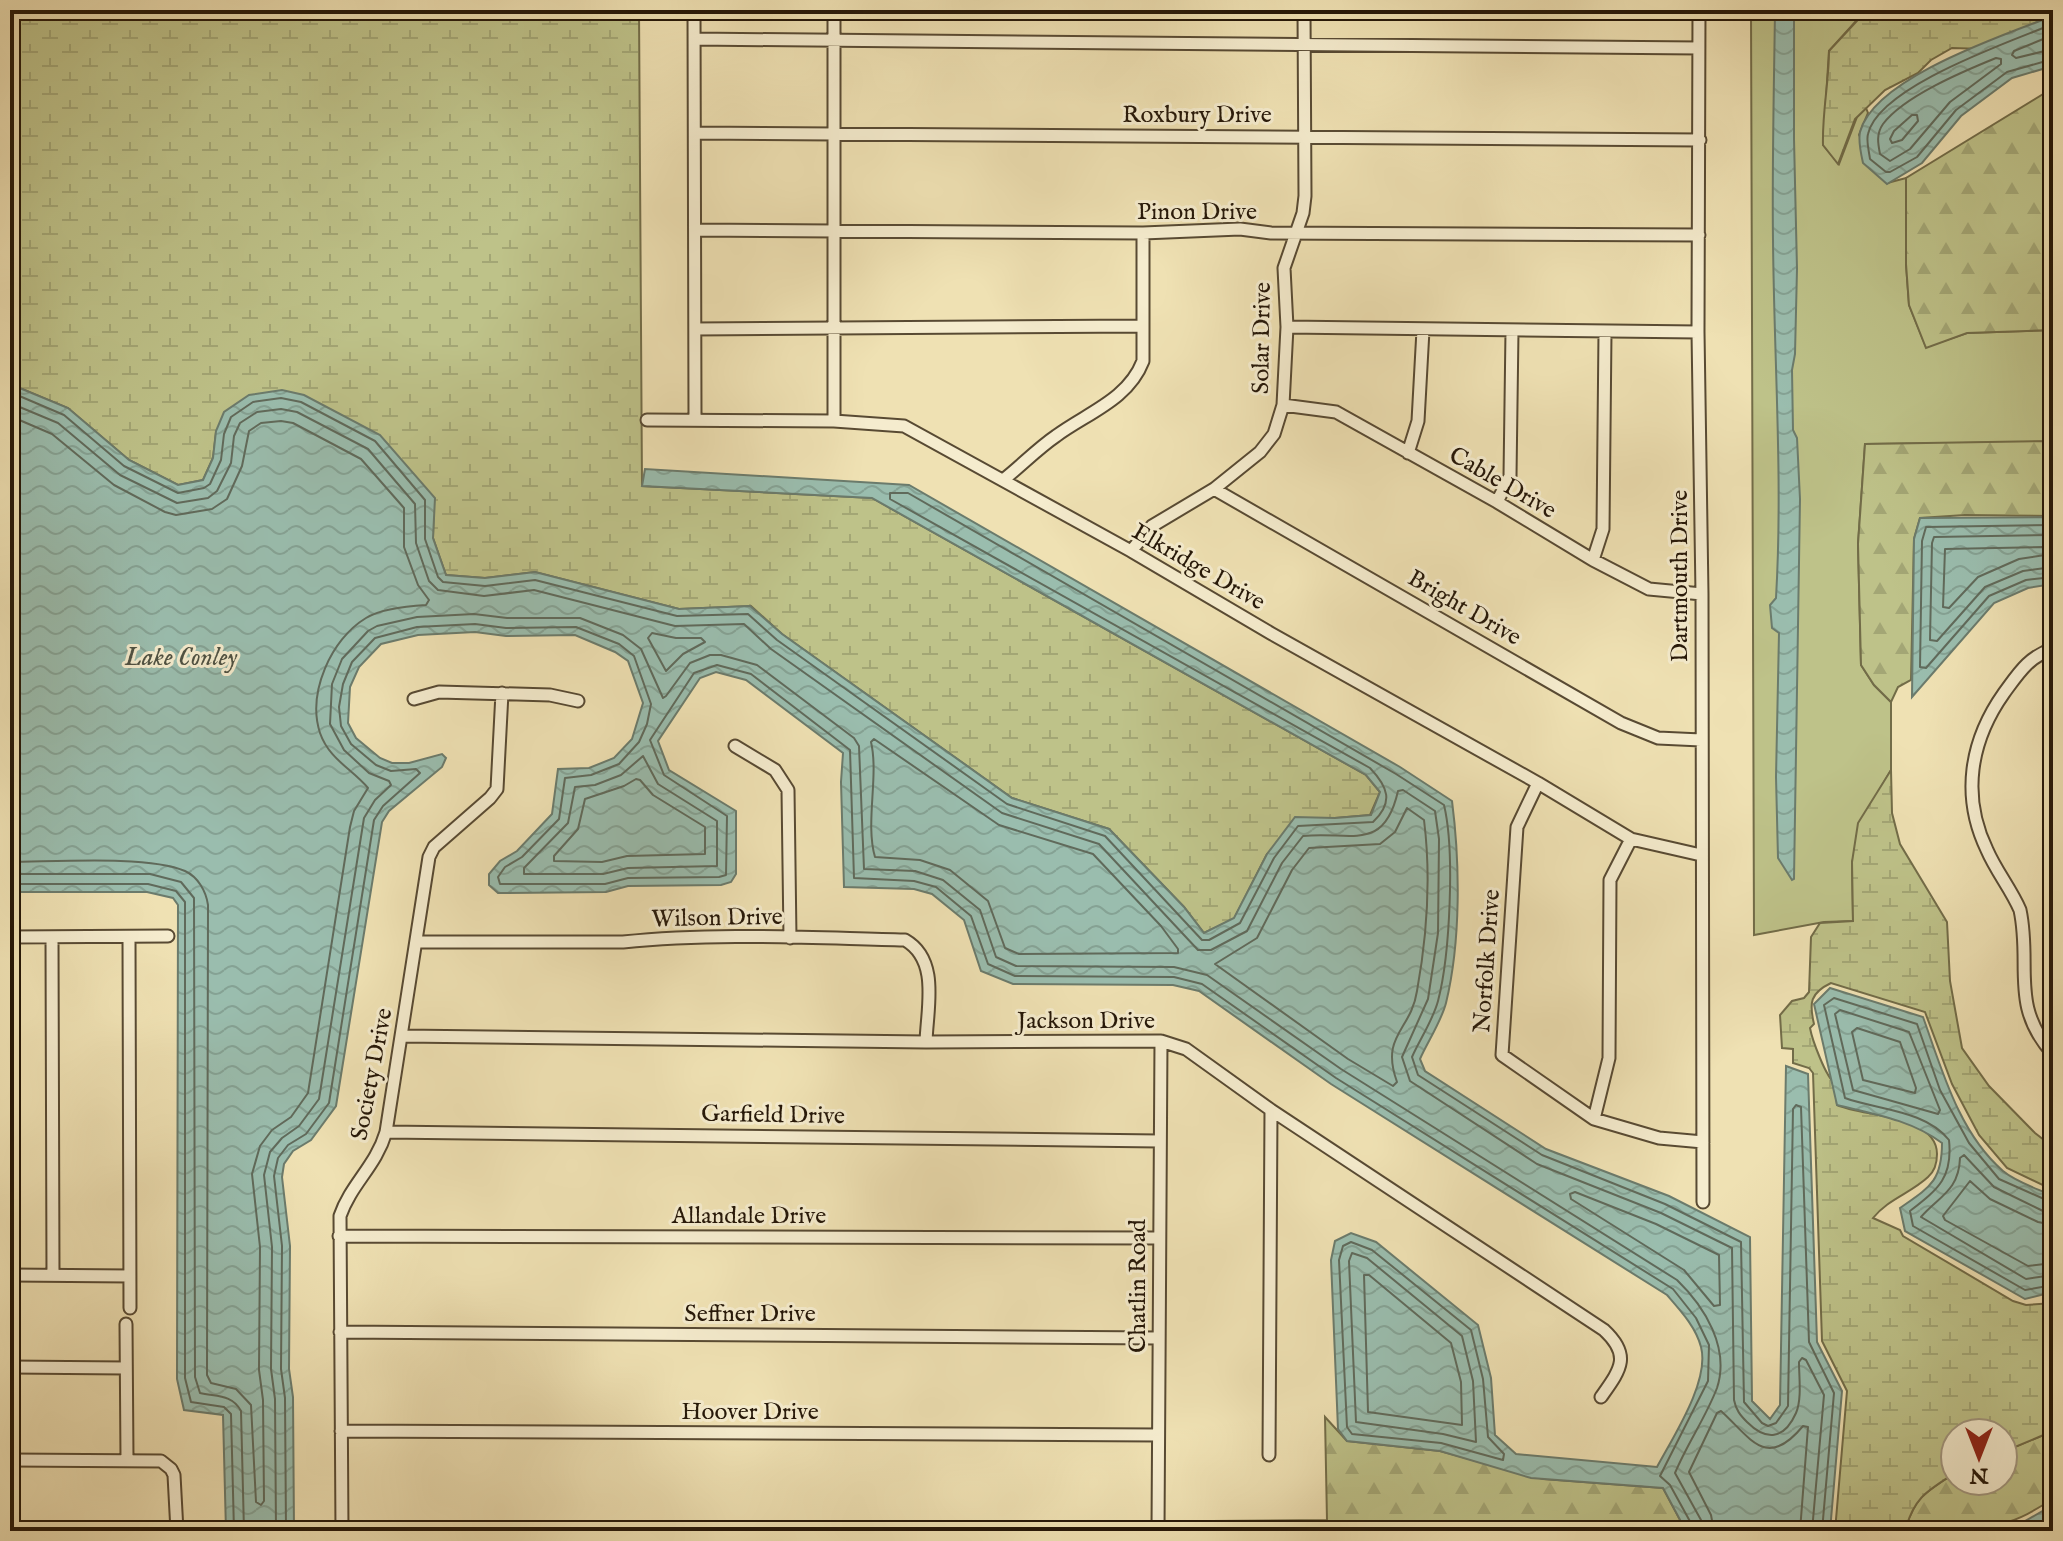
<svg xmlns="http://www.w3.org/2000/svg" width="2063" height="1541" font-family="'IM FELL English',serif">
	<defs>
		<pattern id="forest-firs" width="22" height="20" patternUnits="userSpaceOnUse" patternTransform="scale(2)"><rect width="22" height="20" fill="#bec289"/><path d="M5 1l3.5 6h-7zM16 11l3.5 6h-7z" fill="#a3a675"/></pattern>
		<pattern id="wetland-marsh" width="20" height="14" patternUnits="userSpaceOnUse" patternTransform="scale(2)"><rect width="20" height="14" fill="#bec289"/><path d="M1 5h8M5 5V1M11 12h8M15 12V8" fill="none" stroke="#a3a675"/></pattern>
		<pattern id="water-waves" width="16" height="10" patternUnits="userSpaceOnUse" patternTransform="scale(2)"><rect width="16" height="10" fill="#9abdae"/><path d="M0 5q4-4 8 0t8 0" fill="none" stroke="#85a294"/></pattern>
	</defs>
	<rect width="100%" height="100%" fill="#efe1b3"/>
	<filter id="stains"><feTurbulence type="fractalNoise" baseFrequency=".0025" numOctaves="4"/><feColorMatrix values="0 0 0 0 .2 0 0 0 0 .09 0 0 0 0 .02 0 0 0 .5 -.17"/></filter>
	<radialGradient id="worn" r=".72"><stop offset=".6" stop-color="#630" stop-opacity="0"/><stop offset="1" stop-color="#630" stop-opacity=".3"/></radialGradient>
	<path fill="#bec289" stroke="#726c48" stroke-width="2" d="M1751 10H1866L1829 51 1823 145 1839 164 1857 117 1866 108 1868 113 1859 135 1887 183 1906 178V264L1909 305 1926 347 1967 333 2053 330V442L1865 444 1858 544 1861 665 1874 685 1891 702V770L1877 794 1852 862 1853 921 1824 922 1754 935Z"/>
	<path fill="url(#forest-firs)" stroke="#726c48" stroke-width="2" d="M2053 88V330L1967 333 1926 348 1909 305 1906 264V178Z
		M2053 441V516L1965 515 1920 518 1914 539 1911 680 1898 687 1891 702 1874 685 1861 665 1858 544 1865 444Z
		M1325 1417 1347 1441 1440 1451 1543 1479 1663 1488 1686 1531H1213V1521L1327 1520Z
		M2053 1431V1499C2036 1509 2016 1523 1996 1524L1990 1531H1905C1914 1497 1927 1491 1955 1473V1481H2003V1452Z"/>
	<path fill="url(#wetland-marsh)" stroke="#726c48" stroke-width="2" d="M10 10H639L642 486 872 498 1366 775 1380 792 1370 815 1335 818 1267 854 1234 919 1204 933 1184 907 1109 829 1012 798 782 634 751 606 679 609 535 572 485 578 446 575 433 538 434 498 216 432 213 458 203 480 178 485 129 460 68 408 10 384Z
		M1867 10H2053V14L1984 49 1952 48 1931 60 1918 73 1885 90 1855 119 1838 164 1823 145C1822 113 1829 82 1829 51Z
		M1891 770 1892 813 1900 844 1947 922 1950 981 1962 1048 1989 1086 2035 1133 2053 1147V1190L2007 1168 1979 1135 1952 1084 1925 1012 1831 983C1810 993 1809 1003 1814 1024L1810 1028C1812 1039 1826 1078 1835 1083L1837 1105C1864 1117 1937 1115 1937 1154 1937 1163 1935 1171 1928 1177 1911 1193 1888 1199 1873 1218L1900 1230 1903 1236 2013 1301 2026 1305 2053 1303V1431L2003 1452V1433H1955V1473C1927 1491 1914 1497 1905 1531H1835L1847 1391 1822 1341 1813 1073 1809 1068 1793 1063V1049L1782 1048 1780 1015 1792 1001 1804 998 1809 992 1811 937 1820 923 1853 921 1852 862 1858 823Z"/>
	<path fill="url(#water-waves)" stroke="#6b7b6c" stroke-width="2" d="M1775 10H1794V139L1797 269 1795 354 1792 370 1793 430 1797 438 1800 499 1794 879 1792 880 1778 858 1776 777 1779 633 1772 628 1770 605 1776 598C1783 479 1774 360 1773 240 1772 164 1774 87 1775 10Z
		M2053 16V66L2012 78 1961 116 1922 163 1887 184 1863 163C1861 154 1858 141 1860 132 1874 78 2004 35 2053 16Z
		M10 384 68 408 129 460 178 485 203 480 213 458 216 431 224 412 249 395 282 390 304 395 380 435 435 498 433 538 446 575 485 578 535 572 679 609 750 606 782 634 1012 798 1109 829 1184 907 1204 933 1234 918 1267 854 1295 817 1335 818 1371 815 1380 792 1366 775 872 498 642 486 645 469 909 485 1400 767 1452 801C1460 863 1461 941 1446 1003 1441 1022 1428 1041 1420 1059L1425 1071 1546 1149 1669 1196 1750 1237 1752 1401 1770 1419 1780 1405 1786 1066 1808 1074 1817 1342 1842 1391 1830 1531H1686L1663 1488 1531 1478 1440 1451 1347 1441 1338 1429 1331 1260 1335 1241 1351 1233 1376 1242 1478 1325 1491 1378 1495 1435 1516 1454 1657 1467C1673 1437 1710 1381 1701 1347 1696 1327 1680 1310 1667 1295L1331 1084 1199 991 1173 985 1013 984 981 971 964 920 932 894 914 889 844 887 841 782 843 753 746 680 716 672 700 678 658 741 669 770 736 811V874L731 882 721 885 628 886 606 892 498 893 489 885V874L500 861 517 851 552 814 558 769 589 768 614 758 632 739 643 703 628 661 615 652 575 635 506 636 475 632 418 635 381 644 359 667 350 687 348 723 356 738 380 758 392 763H409L442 754 446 758 442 767 389 811 382 822 336 1106 311 1140 293 1151 284 1164 282 1177 290 1246 289 1369 293 1397 294 1531H226L223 1415 184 1410 177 1379 178 905 173 898 147 892H10Z
		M2053 517V584L2028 588 1994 603 1912 697 1914 539 1920 518Z
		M1830 988 1923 1017C1942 1070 1959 1133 2003 1171 2016 1182 2038 1189 2053 1196V1292L2025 1299 1905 1231 1900 1208C1930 1187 1942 1181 1942 1143 1911 1120 1874 1114 1837 1105L1814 1004Z
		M2053 1505V1531H2010L2013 1528Z"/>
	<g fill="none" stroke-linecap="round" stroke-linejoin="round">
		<path stroke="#606a5b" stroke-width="2" d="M2053 24C2010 42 1879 86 1868 134 1866 141 1869 151 1870 159L1886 172H1890L1917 157 1956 110 2007 72 2053 59
			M2053 35 2014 51 2012 55 2016 58 2053 49
			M1996 58 2001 59V64L1950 102 1910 149 1890 161 1880 154C1878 144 1876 134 1883 124 1904 96 1964 71 1996 58Z
			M1912 115H1917L1918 121 1902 140 1892 143 1890 139 1894 131Z
			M10 392 64 415 124 466 178 493 204 488 210 484 221 460 224 434 231 417 253 402 281 398 301 402 375 441 425 500V539L438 577 443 582 485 586 535 580 677 616 748 614 777 640 1007 804 1105 836 1202 940H1209L1240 923 1274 858 1298 826 1373 822C1394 802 1388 787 1370 768L890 499V493H908L1396 774 1444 805C1455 851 1450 955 1438 1001 1433 1020 1420 1039 1412 1057L1418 1075 1542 1155 1665 1204 1741 1242 1744 1402 1762 1423 1768 1426 1776 1423 1788 1406 1793 1109 1796 1105 1801 1107 1809 1342 1834 1393 1822 1531
			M10 403 58 423 120 475 177 503 208 498 217 491 231 463 234 436 240 423 257 412 281 409 297 412 368 449 415 504 416 543 429 581 438 590 484 596 534 590 675 626 744 624 771 649 1002 813 1099 844 1198 950H1211L1247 931 1282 863 1303 836C1351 831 1384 853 1398 791L1403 790 1435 811 1439 839 1438 933 1428 999 1402 1057 1410 1081 1537 1164 1661 1213 1732 1248 1734 1400C1736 1410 1740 1415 1747 1422 1766 1441 1784 1440 1796 1413 1802 1399 1799 1377 1799 1362L1802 1358 1806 1360 1824 1395 1812 1531
			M10 416 52 434 114 485 165 512 176 515 212 509 227 499 242 466 249 431 261 423 281 421 293 423 361 459 404 508V547L418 585 429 600 426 605C408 606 381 609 366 618 331 639 307 693 320 733 329 759 352 769 368 788L354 811 350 827 308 1093 291 1117 272 1130 260 1146 252 1174 260 1247 259 1370 263 1400 264 1501 261 1505 256 1502 251 1405 236 1389 211 1383 207 1375 208 905C206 891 198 877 185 871 149 855 52 862 10 862
			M2053 525 1926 527 1922 541 1920 667 1926 668 1989 596 2026 580 2053 577
			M2053 535 1934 537 1932 543 1930 640 1937 641 1985 587 2023 571 2053 567
			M2043 547 2047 551 2045 555 2019 559 1978 577 1949 608 1943 607 1945 549Z
			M652 633 676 638H701L705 642 683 654 666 671 648 638Z
			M874 739 999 825 1093 854 1161 926 1178 949V953L1019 954 1005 948 988 901 950 870 920 860 875 857C865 823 879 776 871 742Z
			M643 756 658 784 717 821V866L628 868 603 874H524V868L568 823 575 787 595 785 621 775Z
			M636 779 640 780 653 795 705 827V854L627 856 602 862 554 861V856L578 829 585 799 624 786Z
			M1407 808 1424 820C1431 876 1427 936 1417 991 1411 1031 1380 1035 1397 1082L1393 1086 1348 1059 1215 964 1257 938 1292 870 1309 848 1380 844 1395 832Z
			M10 874H150L181 882 194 898 195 1377 200 1393C216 1397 232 1394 241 1411L244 1531
			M10 884H148L176 891 185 902V1378L191 1402 224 1407 231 1414 234 1531
			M1840 1010 1909 1032 1940 1110 1938 1114 1853 1090 1835 1014Z
			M1857 1028 1900 1042 1916 1088 1915 1093 1863 1080 1852 1032Z
			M1575 1192 1656 1224 1719 1255 1720 1305 1714 1306 1684 1270 1571 1199 1570 1194Z
			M2053 1203 1999 1179 1969 1143 1940 1090 1917 1024 1834 998 1824 1005 1845 1098C1878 1110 1925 1110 1949 1140 1953 1178 1938 1189 1910 1211L1913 1226 2025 1290 2053 1285
			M2053 1213 2043 1211 1994 1187 1964 1155 1960 1158C1959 1191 1938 1197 1921 1217L2026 1279 2053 1275
			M2053 1225 2038 1222 1990 1199 1970 1181 1943 1216 1945 1220 2028 1266 2053 1263
			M1351 1242 1372 1250 1471 1330 1483 1379 1488 1437 1504 1454 1503 1460 1441 1443 1352 1434 1347 1427 1339 1260 1343 1246Z
			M1352 1253 1367 1258 1462 1336 1473 1381 1476 1442 1443 1434 1356 1422 1349 1261Z
			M1364 1275H1369L1451 1343 1461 1382 1462 1425 1368 1412Z
			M276 1531 275 1399 271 1369 272 1247 264 1175 270 1152 282 1138 299 1126 319 1099 364 818 375 800 391 785 389 781 369 773 344 750 330 724 332 684 342 659 368 631 377 626 417 617 474 614 507 618H580L623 635 641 649 663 698 666 696 690 663 710 655H721L757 665 854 738 859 746 864 869 915 871 943 880 980 910 996 957 1016 966 1174 967 1207 975 1341 1069 1677 1280C1705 1307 1730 1348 1717 1388 1706 1417 1687 1444 1675 1473L1701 1520 1702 1531
			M286 1531 285 1398 281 1369 282 1246 274 1176 278 1158 288 1145 306 1134 329 1103 374 820 383 806 420 773 416 769 391 771 376 765 351 744 341 726 339 707 343 684 352 662 375 638 417 627 475 624 506 628 576 627 619 644 634 656 651 704 647 724 639 742 619 764 591 775 565 778 559 819 522 857 505 867 498 877 500 884H605L628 878 719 877 726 875 727 816 664 775 650 740 694 673 717 665 751 674 850 750 854 878 914 881 936 887 971 916 988 964 1015 976 1174 977 1202 984 1336 1078 1673 1289 1696 1318 1709 1345 1708 1381 1660 1476 1670 1485 1692 1525V1531
			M1714 1531 1711 1515 1689 1472 1717 1413 1721 1411C1750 1437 1766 1471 1803 1426L1808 1427 1800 1531"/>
		<defs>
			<path id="minor" d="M694 10 695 420
				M834 10V421
				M1699 10 1698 332 1702 594 1703 1202
				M694 39 1699 48
				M695 133 1700 140
				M695 230 1143 233 1240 229 1271 233 1699 235
				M1287 327 1698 332
				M695 329 1142 326
				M1283 405 1336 412 1497 502 1593 560 1649 589 1702 594
				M647 420 834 421 904 426 1131 551 1272 634 1538 783 1631 839 1701 855
				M1408 453 1418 421 1423 330
				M1003 480C1021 466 1037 449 1056 436 1087 413 1128 400 1143 361V233
				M1214 489 1621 723 1658 738 1701 740
				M1497 502 1510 476 1512 331
				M1131 551 1152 526 1214 489 1260 452 1274 434 1283 405 1287 327 1284 268 1303 213 1305 196 1304 10
				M1593 560 1603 529 1605 333
				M2053 649C2029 656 2018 674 2004 693 1970 741 1961 796 1987 850 1996 871 2011 889 2020 910 2032 966 2009 1005 2053 1054
				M414 699 439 692 550 695 578 701
				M735 746 775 770 788 790 790 938
				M1538 783 1517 827 1502 1055 1594 1119 1659 1138 1703 1142
				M10 937 168 936
				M52 937 53 1275
				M129 937 130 1308
				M417 942H623C716 932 812 938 905 940 940 960 927 1008 926 1042
				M402 1036 926 1042 1161 1041 1186 1049 1271 1110 1604 1330C1632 1356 1620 1370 1601 1397
				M1594 1119 1609 1058 1610 880 1631 839
				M386 1132 1159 1141
				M339 1236 1159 1238
				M10 1275 130 1276
				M126 1324 127 1459
				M340 1332 1159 1338
				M10 1367 125 1368
				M341 1431 1158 1435
				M1269 1455 1271 1110
				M10 1460 161 1461 171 1469 174 1475 177 1531
				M342 1531 340 1216C351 1184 376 1166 386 1132L429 857 434 847 490 798 497 789 502 693
				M1158 1531 1161 1041"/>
		</defs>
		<use href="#minor" stroke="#584a33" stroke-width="15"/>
		<use href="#minor" stroke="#f5ecce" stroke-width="11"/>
	</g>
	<g text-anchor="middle" stroke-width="6" stroke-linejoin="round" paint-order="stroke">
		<g font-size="24" fill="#251708" stroke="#f5ecce">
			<text x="1197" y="122">Roxbury Drive</text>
			<text x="1197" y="219">Pinon Drive</text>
			<text transform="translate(1261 338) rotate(-89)" y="8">Solar Drive</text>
			<text transform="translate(1503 482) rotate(30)" y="8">Cable Drive</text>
			<text transform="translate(1199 566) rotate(30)" y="8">Elkridge Drive</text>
			<text transform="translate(1679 576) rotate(-90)" y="8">Dartmouth Drive</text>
			<text transform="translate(1465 607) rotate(30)" y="8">Bright Drive</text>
			<text transform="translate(717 917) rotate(-1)" y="8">Wilson Drive</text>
			<text transform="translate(1486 961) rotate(-86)" y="8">Norfolk Drive</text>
			<text x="1086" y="1028">Jackson Drive</text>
			<text transform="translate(371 1074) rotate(-79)" y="8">Society Drive</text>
			<text transform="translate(773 1114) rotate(1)" y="8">Garfield Drive</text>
			<text x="749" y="1223">Allandale Drive</text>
			<text transform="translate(1137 1286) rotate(-90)" y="8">Chatlin Road</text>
			<text x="750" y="1321">Seffner Drive</text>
			<text x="750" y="1419">Hoover Drive</text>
		</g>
		<g font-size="26" font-style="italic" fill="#4e5142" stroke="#f5ecce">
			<text x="181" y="665">Lake Conley</text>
		</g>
	</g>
	<rect width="2063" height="1541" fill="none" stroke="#efe1b3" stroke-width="40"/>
	<rect x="12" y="12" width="2039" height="1517" fill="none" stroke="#251708" stroke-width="4"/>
	<rect x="20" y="20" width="2023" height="1501" fill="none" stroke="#251708" stroke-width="2"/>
	<g transform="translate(1979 1457) rotate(180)"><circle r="38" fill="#f5ecce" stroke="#a2977f" stroke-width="2"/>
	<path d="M0-6L14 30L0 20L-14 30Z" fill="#8f2418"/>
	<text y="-12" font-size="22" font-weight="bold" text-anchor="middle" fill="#251708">N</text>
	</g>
	<rect width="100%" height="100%" filter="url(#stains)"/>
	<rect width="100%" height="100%" fill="url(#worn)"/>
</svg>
